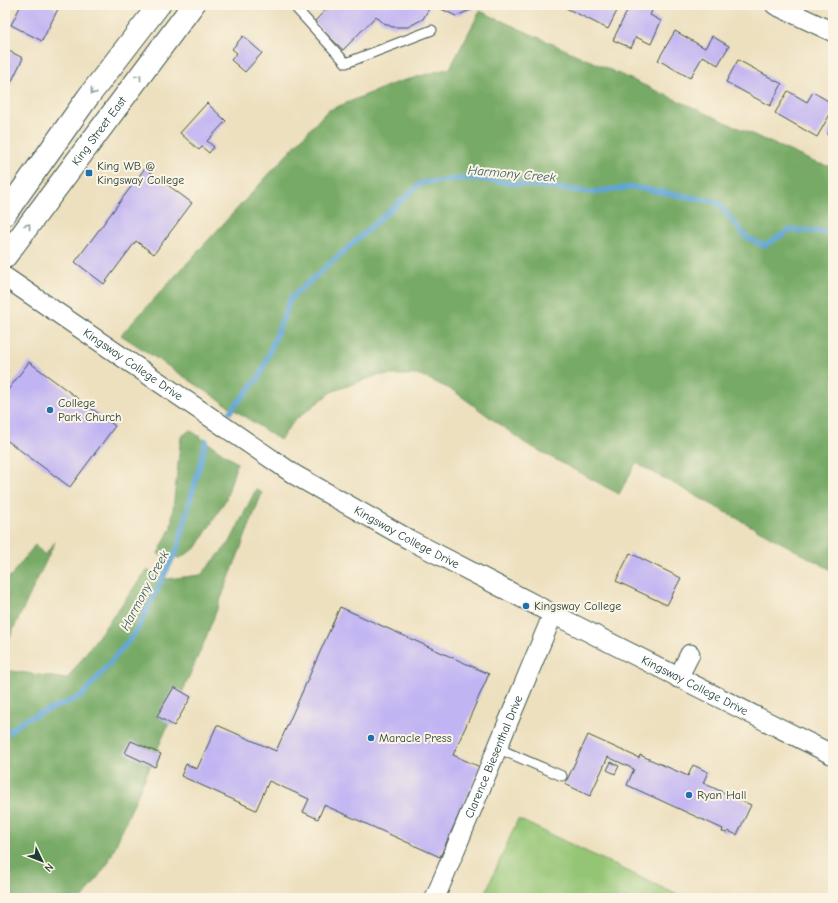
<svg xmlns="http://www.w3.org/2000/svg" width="838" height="903" font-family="'Comic Neue',sans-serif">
	<rect width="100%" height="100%" fill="#fcf5e5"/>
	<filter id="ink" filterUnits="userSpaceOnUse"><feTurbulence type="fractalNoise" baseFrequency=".025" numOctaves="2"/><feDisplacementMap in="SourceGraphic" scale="8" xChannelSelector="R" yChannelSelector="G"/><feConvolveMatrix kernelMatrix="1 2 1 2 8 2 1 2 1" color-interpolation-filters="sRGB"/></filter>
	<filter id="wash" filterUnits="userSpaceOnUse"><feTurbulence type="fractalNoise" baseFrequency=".012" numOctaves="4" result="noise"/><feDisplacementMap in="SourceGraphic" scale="16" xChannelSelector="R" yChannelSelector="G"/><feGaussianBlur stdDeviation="0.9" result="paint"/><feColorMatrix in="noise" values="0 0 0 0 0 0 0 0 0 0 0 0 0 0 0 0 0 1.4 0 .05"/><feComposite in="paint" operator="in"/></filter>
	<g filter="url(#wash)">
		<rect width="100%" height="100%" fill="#ede0bf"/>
		<path fill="#94c575" stroke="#5a8154" d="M518 819 684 898H483Z"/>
		<path fill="#7a6" stroke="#4b744d" d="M480 11 816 163 833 167V571L636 463 619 494 525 443 454 391 420 375H378L331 392 294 421 280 440 121 335 327 111 395 83 450 68Z
			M190 430 237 463 226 499 197 547 180 558 158 554 171 527 181 437Z
			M256 489 262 493 205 640 108 863 83 898H5V670L67 679 147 570 167 579 201 575 230 542Z
			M55 542 5 647V583L35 545 45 555Z"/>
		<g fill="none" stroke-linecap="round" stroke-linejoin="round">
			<path stroke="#60a5d5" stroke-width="5.5" d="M230 412 260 376 291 298 421 183 470 178 591 192 633 187 717 202 745 236 764 246 790 230 833 232
				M5 735 24 720 82 696 136 632 178 547 206 441"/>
		</g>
		<g id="blocks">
			<path fill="#c1b4f3" d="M21 5H54L53 7 58 9 42 41 11 25Z
				M330 5H431L423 19 408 27H392L382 22 376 16 343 50 314 22Z
				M433 5H475L473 9 456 16Z
				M560 5H620L608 29Z
				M630 5H650L654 7 650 15 661 21 651 44 636 37 631 48 613 40Z
				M675 31 705 48 712 36 729 46 718 65 703 56 690 78 658 60Z
				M243 36 262 53 245 72 231 60 237 53 232 49Z
				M5 49 23 58 5 95Z
				M738 60 782 84 770 106 726 82Z
				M788 91 807 102 813 92 833 104V109L817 137 775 113Z
				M207 103 226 121 207 141 214 147 209 153 202 147 199 150 180 133Z
				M833 124V139L827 135Z
				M145 168 192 203 154 254 136 241 104 284 75 262Z
				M29 362 115 426 70 487 5 439V394Z
				M630 553 681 578 667 605 616 581Z
				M340 607 489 674 453 755 480 767 440 857 324 805 318 819 303 812 309 799 269 781 256 810 181 776 186 764 197 769 217 725 276 751Z
				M174 687 191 697 174 726 157 716Z
				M588 735 639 758 640 755 688 776 693 765 708 772 703 783 751 805 737 835 728 831 727 833 722 832 723 829 627 785 634 769 608 757 590 796 565 784Z
				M131 741 161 754 155 767 125 753Z
				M611 762 619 766 615 774 607 770Z"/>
		</g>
	</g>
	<g filter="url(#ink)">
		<use href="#blocks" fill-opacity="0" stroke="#3e5549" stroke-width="1"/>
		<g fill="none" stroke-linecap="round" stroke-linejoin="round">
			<defs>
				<path id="service" d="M293 5 346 63 432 30
					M497 748 562 776"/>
				<g id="minor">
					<path d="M775 5 833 32"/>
					<path id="s1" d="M5 277 295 475 410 540 553 614 833 755"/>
					<path d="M678 678 690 654"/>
					<path id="s2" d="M435 898 553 614"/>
				</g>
				<g id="primary">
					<path d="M5 214 88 97 159 5"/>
					<path id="s3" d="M5 257 193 5"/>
				</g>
			</defs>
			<use href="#service" stroke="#3e5549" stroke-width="11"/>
			<use href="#minor" stroke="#3e5549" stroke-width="21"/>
			<use href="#primary" stroke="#3e5549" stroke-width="24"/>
			<use href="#service" stroke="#fff" stroke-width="9"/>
			<use href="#minor" stroke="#fff" stroke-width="19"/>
			<use href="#primary" stroke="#fff" stroke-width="22"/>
		</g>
		<defs><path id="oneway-chevron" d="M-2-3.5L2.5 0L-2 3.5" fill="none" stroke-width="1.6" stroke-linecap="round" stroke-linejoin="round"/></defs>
		<g stroke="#8f9e9a">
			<use href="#oneway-chevron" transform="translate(139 77) rotate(-53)"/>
			<use href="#oneway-chevron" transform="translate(93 92) rotate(127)"/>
			<use href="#oneway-chevron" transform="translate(28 226) rotate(-53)"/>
		</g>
	</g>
	<g fill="#1f6fb2" stroke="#fcf5e5" stroke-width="1.5">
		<rect x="85" y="169" width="8" height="8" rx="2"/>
		<circle cx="50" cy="410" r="4"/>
		<circle cx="526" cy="606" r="4"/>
		<circle cx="371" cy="738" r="4"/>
		<circle cx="689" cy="795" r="4"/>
	</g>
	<g text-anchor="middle" stroke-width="4" stroke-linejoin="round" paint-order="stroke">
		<g font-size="12" fill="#1f3d34" stroke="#fcf5e5">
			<text dy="4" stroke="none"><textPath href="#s3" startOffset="157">King Street East</textPath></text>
			<text dy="4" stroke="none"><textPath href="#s1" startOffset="155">Kingsway College Drive</textPath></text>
			<text dy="4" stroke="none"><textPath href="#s1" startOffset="479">Kingsway College Drive</textPath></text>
			<text dy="4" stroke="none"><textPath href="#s1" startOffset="803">Kingsway College Drive</textPath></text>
			<text dy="4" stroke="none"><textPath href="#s2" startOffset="153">Clarence Biesenthal Drive</textPath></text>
		</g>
		<g font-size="12" fill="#1f3d34" stroke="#fcf5e5" text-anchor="start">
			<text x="97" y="170">King WB @<tspan x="97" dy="14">Kingsway College</tspan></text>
			<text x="58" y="407">College<tspan x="58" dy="14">Park Church</tspan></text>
			<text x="534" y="610">Kingsway College</text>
			<text x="379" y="742">Maracle Press</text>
			<text x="697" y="799">Ryan Hall</text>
		</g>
		<g font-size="13" font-style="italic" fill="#325c64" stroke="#fcf5e5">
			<text transform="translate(512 173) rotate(5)" y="5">Harmony Creek</text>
			<text transform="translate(144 590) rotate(-62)" y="5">Harmony Creek</text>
		</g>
	</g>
	<rect width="838" height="903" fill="none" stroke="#fcf5e5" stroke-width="20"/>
	<g transform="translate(42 861) rotate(133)" stroke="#fcf5e5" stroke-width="3" paint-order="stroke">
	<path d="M0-3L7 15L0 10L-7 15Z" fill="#1f3d34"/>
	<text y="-6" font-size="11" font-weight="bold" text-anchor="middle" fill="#1f3d34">N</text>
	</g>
</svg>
